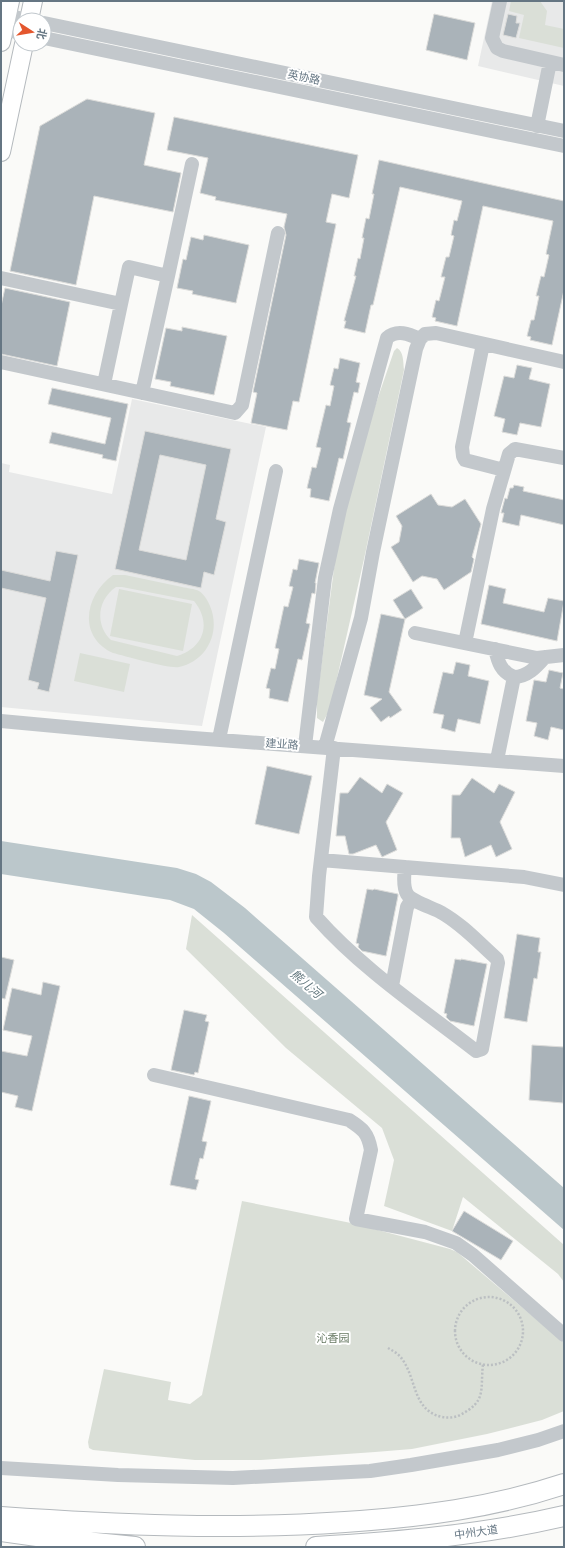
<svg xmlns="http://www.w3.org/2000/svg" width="565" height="1548" font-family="'Golos Text','Noto Sans SC',sans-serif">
	<rect width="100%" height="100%" fill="#fafaf8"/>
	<path fill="#e8e9e9" d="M492 1H564V86L478 66Z
		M132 399 266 427 202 726 1 707V463L10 465 9 472 112 494Z"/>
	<path fill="#dadfd7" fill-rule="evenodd" d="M511 1H540L547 11 545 25 564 29V48L519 38 524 15 509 11Z
		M397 348C404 352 403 362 404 370L364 559 330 709 323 722 317 718V699L338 538 362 444 394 351Z
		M113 575H125C144 579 163 583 182 587 187 588 195 589 199 591 204 594 208 601 210 606 221 632 207 661 179 667 170 669 125 656 113 653 77 636 85 595 113 575ZM116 587H122L194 601C212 623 204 648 177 656L111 640C95 625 97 600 116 587Z
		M119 589 192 604 183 651 110 636Z
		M80 653 130 664 124 692 74 681Z
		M192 915 564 1245V1282L558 1274 463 1197 452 1231 384 1206 394 1160 382 1128 286 1048 186 949Z
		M242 1201 351 1223 450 1249 457 1252 564 1343V1411L542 1420 487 1434 412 1449 375 1452 261 1460H195L93 1450 89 1448 88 1442 104 1369 171 1382 168 1400 190 1404 202 1395Z"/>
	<path fill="#bbc7cb" d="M1 841 177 868 196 874 211 882 245 908 564 1188V1230L224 933 194 909 170 900 1 874Z"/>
	<path fill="#aab3b9" stroke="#dcdcda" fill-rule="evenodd" d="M434 14 475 23 467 60 426 50Z
		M508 14 517 16 516 23H520L516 38 503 35Z
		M87 99 155 113 144 165 181 173 173 212 94 196 76 285 10 271 40 126Z
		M174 117 358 155 349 198 332 194 326 222 336 224 299 402 293 401 287 430 251 423 257 393 253 392 286 235 284 227 287 214 215 200 216 197 200 193 208 158 167 150Z
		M379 160 564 201V290L552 345 530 340 531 337 527 336 531 320H534L539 296H536L541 276 544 277 549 255 546 254 553 221 483 206 457 326 435 321 436 318 432 317 436 300 439 301 445 277H441L446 257H449L454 236 451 235 454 220 457 221 462 201 400 187 373 305H371L365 333 344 328 346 321H344L356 276H354L358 258 360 259 364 238H362L366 218 369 219 374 194H372Z
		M204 235 249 245 236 303 192 294 193 291 177 288 183 259 186 260 191 237 203 240Z
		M5 288 70 302 57 366 1 354V306Z
		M182 327 227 336 214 395 170 386 171 382 155 379 166 328 182 331Z
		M340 358 360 363 356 382 360 383 358 393 354 392 347 422 351 423 343 459 339 458 329 501 310 497 311 489 307 488 312 467 316 468 321 448 316 447 326 405 330 406 334 386 330 385 334 368 338 369Z
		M517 365 532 368 529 379 550 384 541 427 520 423 517 435 502 432 505 419 494 416 504 376 514 378Z
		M52 388 128 404 116 461 102 458 103 455 49 443 52 432 105 444 111 418 48 404Z
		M145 431 231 449 216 519 226 522 214 575 204 572 201 588 115 569ZM160 455 206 465 186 560 139 550Z
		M514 485 524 487 523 491 564 500V525L521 515 519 526 502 522 504 513H501L505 498 507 499 510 488H513Z
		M431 494 438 505 452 507 465 499 481 524 472 557 474 559 471 572 444 590 437 579 422 576 413 582 391 547 399 542 402 526 396 516Z
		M56 551 78 555 49 692 37 689 39 683 28 680 46 598 1 588V570L50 581Z
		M299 559 319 563 315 583H316L315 594 312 593 306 623 310 624 302 660 298 659 288 702 269 698 270 689 266 688 271 668 275 669 279 649 275 648 284 606 288 607 293 587 289 586 293 569 297 570Z
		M489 585 506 589 503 603 544 612 548 598 564 601 557 641 481 624Z
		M411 589 423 608 405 619 393 600Z
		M381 614 405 619 389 692 402 710 390 718 389 716 381 722 370 708 382 699 364 695Z
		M456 662 470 665 468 676 489 681 480 724 458 719 455 732 441 728 444 715 433 713 443 672 453 674Z
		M549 670 563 673 560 688 564 689V730L551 727 548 740 534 736 537 723 526 721 534 680 546 682Z
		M267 766 312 776 299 834 255 824Z
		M360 777 382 793 387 784 403 793 386 822 397 850 382 857 376 845 353 854H349L345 836H336L340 793H348Z
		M472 778 494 793 499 784 515 792 500 822 512 849 496 857 491 845 465 857 460 838H451L452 795H460Z
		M367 889 373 890 374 889 398 894V896L386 956 362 951 358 947 359 944 356 943Z
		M517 934 540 938 538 952H541L537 979 534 978 527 1022 504 1018Z
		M1 957 14 960 5 999 1 998Z
		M455 959 461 960V959L487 964 474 1026 450 1021 446 1017 447 1014 444 1013Z
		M43 982 60 986 32 1111 15 1107 18 1096 1 1092V1051L27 1056 32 1036 3 1030 12 988 41 995Z
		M184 1010 207 1015 205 1021 209 1022 198 1073 195 1072 194 1075 171 1070Z
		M532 1045 564 1047 563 1103 529 1100Z
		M189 1096 211 1101 202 1141 207 1142 203 1159 200 1158 195 1179 199 1180 196 1190 170 1185Z
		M464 1211 513 1241 501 1260 452 1231Z"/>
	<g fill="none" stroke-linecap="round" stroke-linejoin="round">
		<defs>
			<path id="major" d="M29 20 33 1
				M1 42 10 1
				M1 152 24 44"/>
			<path id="highway" d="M1 1517C116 1525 230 1530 345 1522 420 1517 492 1508 564 1484
				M1 1531 65 1540 135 1547
				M316 1547C399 1542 483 1535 564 1516"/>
		</defs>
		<use href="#major" stroke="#b5babe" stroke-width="20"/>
		<use href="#highway" stroke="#b4b9bd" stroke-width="22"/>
		<path stroke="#bbbfc2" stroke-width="2.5" stroke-dasharray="2 2" stroke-linecap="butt" d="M455 1331a34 34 0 1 1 68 0a34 34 0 1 1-68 0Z
			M388 1348C393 1351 399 1354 402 1359 417 1379 412 1410 442 1417 448 1418 454 1418 460 1415 487 1401 480 1391 483 1364"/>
		<path stroke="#c3c8cc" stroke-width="14" d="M500 1 492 38 497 48 503 51 564 65
			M1 14 28 20
			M44 23 564 131
			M1 28 20 33
			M44 38 564 146
			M537 126 550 62
			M168 276 192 164
			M1 278 121 304 129 267 168 276 142 393
			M483 344 462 447 463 456 465 460 504 470
			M1 362 235 413 242 405 278 233
			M104 384 121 304
			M415 633 537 658 564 655
			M465 643 493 509 509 454 515 449 564 458
			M495 649C498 662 501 672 514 677 528 677 537 666 545 657
			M1 721 141 734 564 766
			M219 739 276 471
			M305 746 325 578 340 509 387 338C397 329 409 334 420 339
			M325 747 361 618 373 552 416 349 420 339 425 334 436 333 564 362
			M334 748 319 876 316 917C362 969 422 1009 476 1051L482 1049 498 963 497 959C479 943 463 925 442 913 434 908 412 902 407 894 403 887 404 875 405 867
			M497 760 514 677
			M321 860 524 877 564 885
			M392 986 407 907 412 899
			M154 1075 349 1120C363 1129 368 1133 371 1150L356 1219 425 1232 456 1243 473 1255 564 1335
			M1 1468 118 1475 233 1478 370 1471 411 1465 498 1450 538 1440 564 1431"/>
		<use href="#major" stroke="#fff" stroke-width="18"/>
		<use href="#highway" stroke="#fff" stroke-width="20"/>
	</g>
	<g text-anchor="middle" stroke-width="4" stroke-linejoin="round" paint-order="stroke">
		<g font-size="11" fill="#657683" stroke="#fff">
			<text transform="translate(304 77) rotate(12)" y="4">英协路</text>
			<text transform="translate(282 744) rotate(4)" y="4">建业路</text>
			<text transform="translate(476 1532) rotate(-8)" y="4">中州大道</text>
		</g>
		<g font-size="11" fill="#687a64" stroke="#fff">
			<text x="333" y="1342">沁香园</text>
		</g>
		<g font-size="12" font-style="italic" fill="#60757c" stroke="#fff">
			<text transform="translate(306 984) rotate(41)" y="4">熊儿河</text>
		</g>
	</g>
	<rect width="565" height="1548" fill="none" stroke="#657683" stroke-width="4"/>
	<g transform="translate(32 32) rotate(102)"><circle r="19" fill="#ffffff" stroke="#c1c8cd"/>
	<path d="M0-3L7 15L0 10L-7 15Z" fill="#e4572e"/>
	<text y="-6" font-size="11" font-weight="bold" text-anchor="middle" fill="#657683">北</text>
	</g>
</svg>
